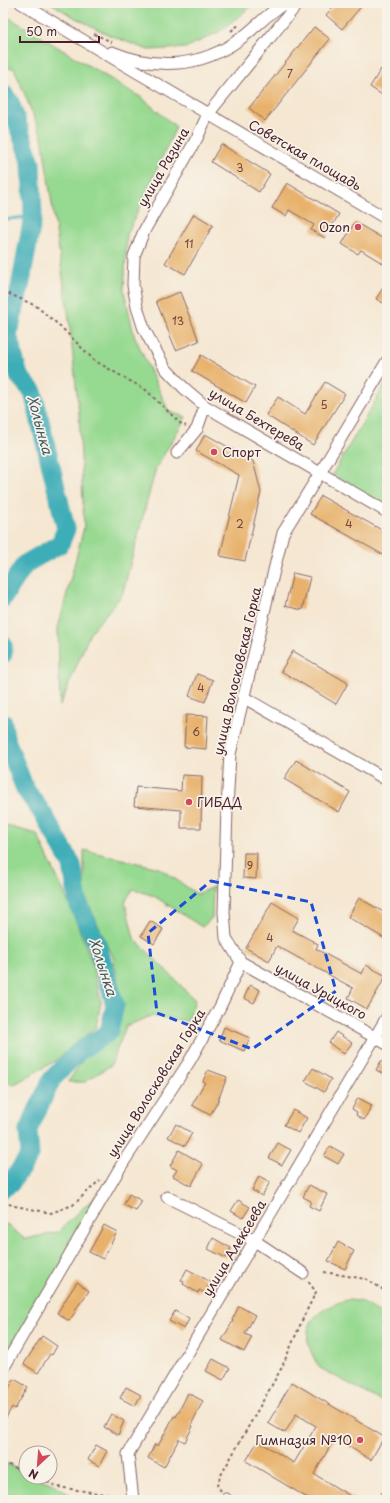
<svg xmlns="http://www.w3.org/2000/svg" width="390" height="1503" font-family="'Playpen Sans',sans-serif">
	<rect width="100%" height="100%" fill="#f7f3e8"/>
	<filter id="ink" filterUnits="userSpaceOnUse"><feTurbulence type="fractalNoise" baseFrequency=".025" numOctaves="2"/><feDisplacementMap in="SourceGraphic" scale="8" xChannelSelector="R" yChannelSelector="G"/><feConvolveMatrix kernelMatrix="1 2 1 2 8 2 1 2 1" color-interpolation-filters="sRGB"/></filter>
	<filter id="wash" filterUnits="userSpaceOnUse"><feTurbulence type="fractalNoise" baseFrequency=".012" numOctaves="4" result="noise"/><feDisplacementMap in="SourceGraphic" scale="16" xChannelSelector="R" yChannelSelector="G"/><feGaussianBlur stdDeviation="0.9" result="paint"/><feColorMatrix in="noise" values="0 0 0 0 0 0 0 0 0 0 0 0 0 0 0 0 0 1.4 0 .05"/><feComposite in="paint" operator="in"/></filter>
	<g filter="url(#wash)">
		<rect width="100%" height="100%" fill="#f5e7d2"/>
		<path fill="#96d990" stroke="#707c5e" d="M51 3H255L219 32 185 48 148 50 109 35 70 15Z
			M3 14 142 98 176 127 127 235 124 290 134 335 169 412 186 417 156 468 122 595 90 633 60 706 58 628 84 527 79 414 69 319 42 137 14 68H3Z
			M387 381V506L332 475Z
			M3 825 37 834 67 899 91 959 101 1002 96 1027 55 1061 13 1085 3 1081Z
			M84 850 159 868 197 894 213 887 212 918 202 927 154 896 133 889 125 902 134 938 195 1000 188 1021 151 1016 126 1026 111 1065 85 1082H68L87 1053 116 1031 121 997 113 957 84 894Z
			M111 1181 3 1366V1222L25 1239 58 1232Z
			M347 1300 360 1301 387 1317V1404L320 1368C296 1333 308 1311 347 1300Z
			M3 1462 26 1473V1477C44 1477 61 1488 75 1498L6 1495 3 1493Z"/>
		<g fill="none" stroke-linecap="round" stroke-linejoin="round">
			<path stroke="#3cadb7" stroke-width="3" d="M3 220 33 216"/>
			<path stroke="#3cadb7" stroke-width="19" d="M3 93 10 102 31 163 33 216 20 287 8 335 19 376 33 392 66 529 60 544 25 564 3 598
				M3 644V654
				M3 722 5 737 25 789 45 817 72 865 78 903 98 947 115 1005 109 1032 78 1052 52 1079 28 1130 30 1155 10 1184 3 1188"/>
		</g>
		<g id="blocks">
			<path fill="#e8b26d" d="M336 3H364L342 29 326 15Z
				M314 27 330 39 265 121 249 108Z
				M381 69 387 73V98L370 87Z
				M221 144 270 174 259 192 211 162Z
				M287 183 339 214 325 238 311 230 314 225 289 210 286 216 272 208Z
				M194 214 213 225 185 274 165 263Z
				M355 222 387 241V266L361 250 358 254 342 244Z
				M387 281V305L376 299Z
				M180 292 199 341 176 350 156 301Z
				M201 355 255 387 246 403 192 371Z
				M325 382 345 394 313 445 266 415 278 397 305 414Z
				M205 434 253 461 261 492 245 561 220 556 239 475 196 451Z
				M321 496 387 533V557L310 514Z
				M293 573 310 577 302 610 285 606Z
				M293 651 348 683 336 704 281 671Z
				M197 674 213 680 205 702 189 696Z
				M186 715 208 716 206 749 184 747Z
				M296 760 350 792 339 812 284 779Z
				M182 775 202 776 201 828H181V810L134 806 136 787 181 791Z
				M244 853H257L256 879 243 878Z
				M359 898 387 914V940L348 917Z
				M272 902 299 918 292 930 318 944 316 949 362 974 366 965 386 976 367 1009 348 998 353 988 277 946 269 961 246 948Z
				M150 921 163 929 154 944 141 936Z
				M250 985 260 990 254 1003 244 998Z
				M224 1027 250 1038 244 1051 219 1040Z
				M336 1032 352 1043 344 1054 329 1043Z
				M381 1061 387 1064V1076L376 1070Z
				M313 1068 331 1079 324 1092 305 1081Z
				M208 1070 227 1077 217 1103 210 1115 192 1105 205 1082 203 1081Z
				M358 1098 372 1105 364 1120 356 1115 357 1112 352 1109Z
				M293 1110 307 1118 298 1133 284 1125Z
				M176 1124 192 1133 185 1146 168 1137Z
				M278 1143 291 1150 282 1165 269 1158Z
				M330 1146 344 1154 338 1164 324 1156Z
				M179 1150 203 1164 191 1186 173 1176 177 1170 170 1166Z
				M259 1176 270 1182 262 1196 252 1190Z
				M309 1185 327 1194 319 1211 309 1206 311 1201 303 1197Z
				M129 1194 142 1201 136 1211 124 1205Z
				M238 1200 250 1207 243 1218 231 1211Z
				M104 1225 117 1232 103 1259 89 1252Z
				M213 1238 231 1248 226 1258 208 1249Z
				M338 1242 354 1251 345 1269 328 1261Z
				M187 1269 211 1282 205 1293 199 1290 198 1293 183 1284 184 1281 181 1280Z
				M77 1282 89 1291 75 1310 76 1311 69 1321 57 1313Z
				M239 1306 255 1315 245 1334 252 1337 244 1352 222 1340 233 1321 232 1320Z
				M175 1311 189 1319 184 1329 169 1321Z
				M42 1336 57 1346 52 1355 50 1354 38 1373 24 1364Z
				M213 1359 230 1368 223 1380 206 1371Z
				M14 1379 28 1387 15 1409 12 1407 3 1423V1399Z
				M292 1382 384 1437 371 1460 335 1438 314 1474 357 1500H311L246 1461 258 1441 294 1463 316 1426 296 1414 285 1433 268 1423Z
				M126 1387 141 1395 135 1406 120 1398Z
				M188 1393 203 1401 191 1425 193 1426 185 1442 179 1439 164 1467 148 1458 155 1444 158 1446 174 1416 176 1417Z
				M111 1414 124 1421 118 1435 104 1427Z
				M96 1445 107 1451 99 1466 88 1460Z"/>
		</g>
	</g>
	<g filter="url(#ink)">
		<use href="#blocks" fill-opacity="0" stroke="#866565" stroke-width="1"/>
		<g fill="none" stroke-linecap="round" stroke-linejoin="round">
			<defs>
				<path id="minor" d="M21 3 106 54 387 219
					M298 3 208 114 197 138 144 231 134 256 133 285 137 307 144 329 165 368 184 388 205 406 387 512
					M112 52C156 70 201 68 240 39 256 28 268 12 286 3
					M387 361 320 473 283 533 230 754 227 808 224 912 226 938 241 962 387 1044
					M177 453 197 429 205 406
					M243 697 387 780
					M167 1197 255 1241 303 1273
					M3 1369 121 1166 189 1062 220 1007 241 962
					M226 1499 227 1500
					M133 1500 128 1454 387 1017"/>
			</defs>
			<use href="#minor" stroke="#866565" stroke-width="13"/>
			<path stroke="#866565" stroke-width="2" stroke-dasharray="3 3" stroke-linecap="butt" d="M231 31 240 24
				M94 34 112 42
				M3 291 36 306 60 326 95 361 146 390 180 423 186 426
				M3 1202 15 1206 51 1213 73 1205 100 1180
				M324 1272 366 1279 387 1292
				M3 1462 26 1473
				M36 1477 58 1487 123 1497
				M221 1491 217 1485 221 1475 281 1369 305 1314 316 1292 308 1281
				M143 1499H217
				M378 1500 387 1485"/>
			<use href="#minor" stroke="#fff" stroke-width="11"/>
		</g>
	</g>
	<path fill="none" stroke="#1d4ed8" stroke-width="3" stroke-dasharray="8 5" stroke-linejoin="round" d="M211 881 311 902 336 991 252 1049 157 1013 148 933Z"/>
	<g fill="#d1495b" stroke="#f7f3e8" stroke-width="1.5">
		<circle cx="358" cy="227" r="4"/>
		<circle cx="214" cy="452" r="4"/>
		<circle cx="189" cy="802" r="4"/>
		<circle cx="360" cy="1440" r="4"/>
	</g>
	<g text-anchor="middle" stroke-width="3.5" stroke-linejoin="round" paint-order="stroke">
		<g font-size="11" fill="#72443c">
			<text x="290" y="78">7</text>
			<text x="240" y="172">3</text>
			<text x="189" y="248">11</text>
			<text x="178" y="325">13</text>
			<text x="324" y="409">5</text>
			<text x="240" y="528">2</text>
			<text x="349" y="528">4</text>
			<text x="201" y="692">4</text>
			<text x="196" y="736">6</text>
			<text x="250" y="870">9</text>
			<text x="270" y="942">4</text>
		</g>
		<g font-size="13" fill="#4a1f2b" stroke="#f7f3e8">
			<text transform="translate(305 155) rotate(30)" y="5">Советская площадь</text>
			<text transform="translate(163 167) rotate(-60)" y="5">улица Разина</text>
			<text transform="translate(257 419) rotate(31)" y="5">улица Бехтерева</text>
			<text transform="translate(237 671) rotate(-77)" y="5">улица Волосковская Горка</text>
			<text transform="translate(321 991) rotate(29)" y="5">улица Урицкого</text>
			<text transform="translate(156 1083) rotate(-58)" y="5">улица Волосковская Горка</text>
			<text transform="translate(234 1248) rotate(-59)" y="5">улица Алексеева</text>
		</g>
		<g font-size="13" fill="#4a1f2b" stroke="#f7f3e8" text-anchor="end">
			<text x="350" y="232">Ozon</text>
			<text x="222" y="457" text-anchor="start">Спорт</text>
			<text x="197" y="807" text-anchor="start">ГИБДД</text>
			<text x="352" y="1445">Гимназия №10</text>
		</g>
		<g font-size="14" font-style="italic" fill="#445863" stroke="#f7f3e8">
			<text transform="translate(40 425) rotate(75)" y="5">Холынка</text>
			<text transform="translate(103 967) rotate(72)" y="5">Холынка</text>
		</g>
	</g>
	<rect width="390" height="1503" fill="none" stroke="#f7f3e8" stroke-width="16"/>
	<g transform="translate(38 1465) rotate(206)"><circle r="19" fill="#f7f3e8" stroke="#b29e9c"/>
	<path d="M0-3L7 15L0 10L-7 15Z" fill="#d1495b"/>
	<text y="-6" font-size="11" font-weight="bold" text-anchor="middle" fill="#4a1f2b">N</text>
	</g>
	<path d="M20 36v6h79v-6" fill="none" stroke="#4a1f2b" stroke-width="2"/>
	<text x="26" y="36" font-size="12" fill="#4a1f2b" stroke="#f7f3e8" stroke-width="3" paint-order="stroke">50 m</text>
</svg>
